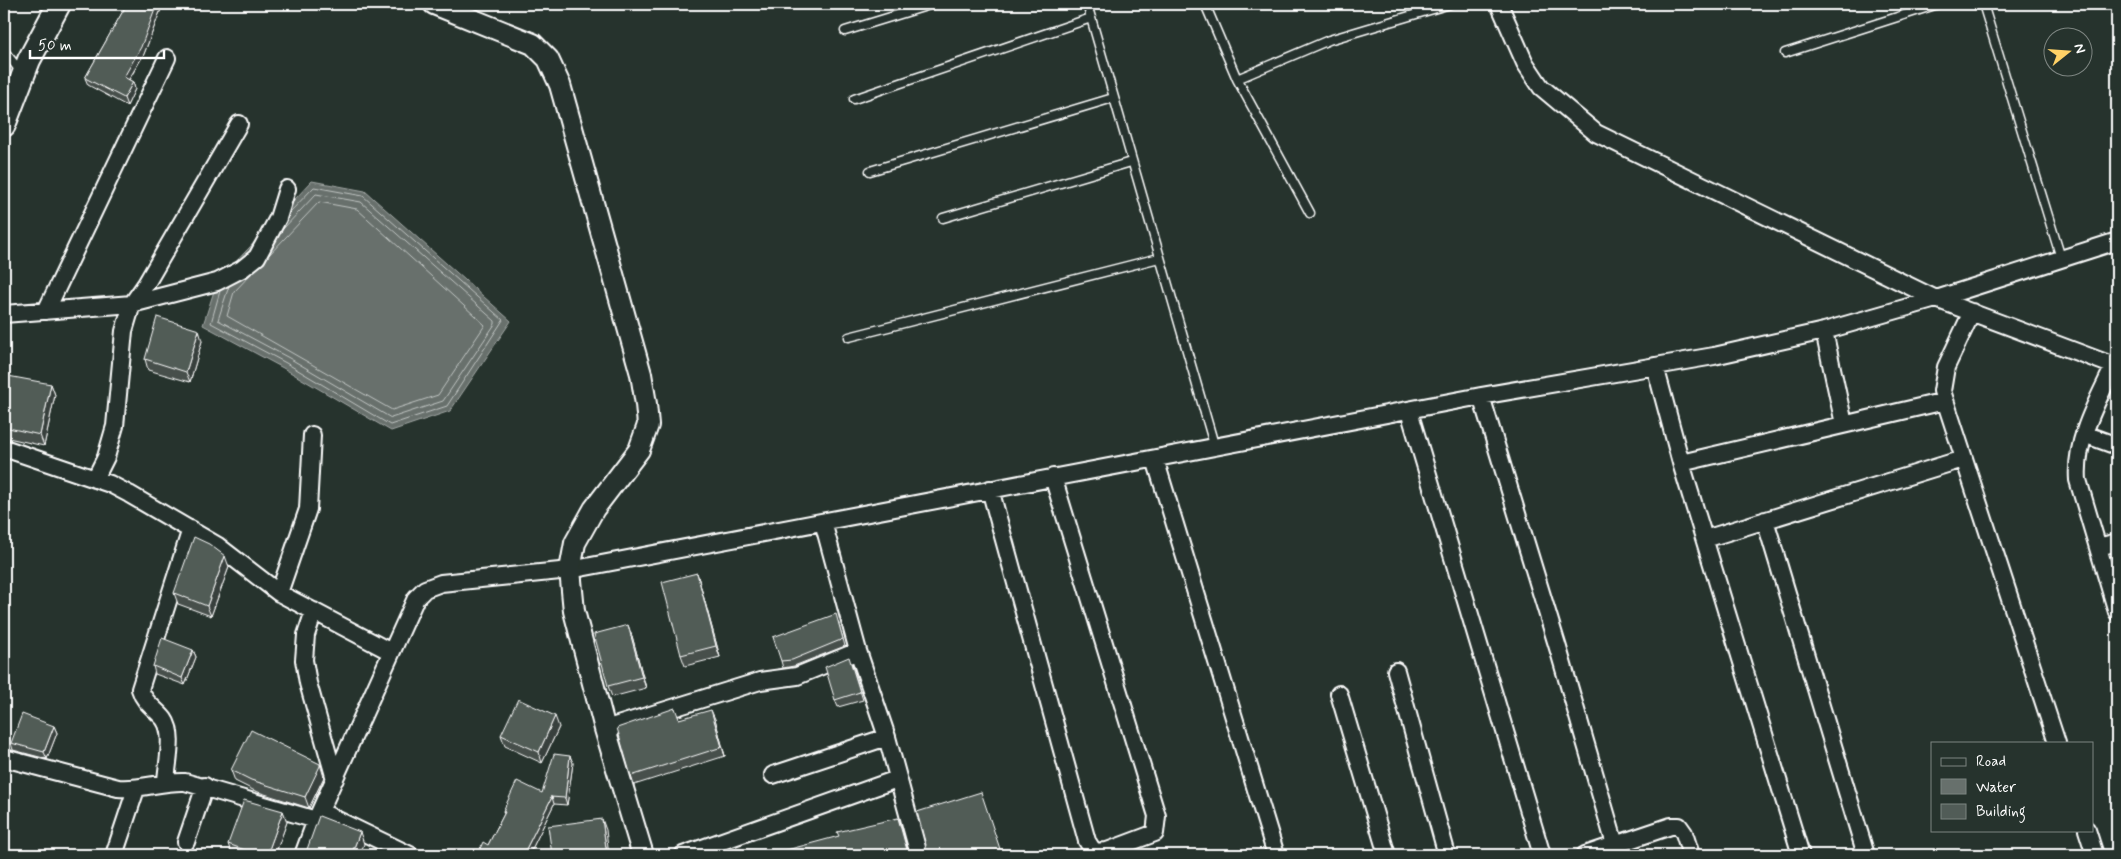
<svg xmlns="http://www.w3.org/2000/svg" width="2121" height="859" font-family="Mynerve,sans-serif">
	<rect width="100%" height="100%" fill="#26332d"/>
	<filter id="ink" filterUnits="userSpaceOnUse"><feTurbulence type="fractalNoise" baseFrequency=".02" numOctaves="2"/><feDisplacementMap in="SourceGraphic" scale="10" xChannelSelector="R" yChannelSelector="G"/><feConvolveMatrix kernelMatrix="1 2 1 2 8 2 1 2 1" color-interpolation-filters="sRGB"/></filter>
	<g filter="url(#ink)">
		<path fill="#67706c" stroke="#a4a9a7" d="M312 181 365 191 511 321 450 411 391 431 283 368 203 325 217 282Z"/>
		<g fill="none" stroke-linecap="round" stroke-linejoin="round">
			<path stroke="#c2c6c4" stroke-width="1" d="M251 274 234 292 227 316 392 410 438 395 485 325 357 209 319 202 269 255
				M229 286 218 320 289 358 391 418 443 401 495 324V321L361 202 316 194 283 229
				M220 291 211 323 286 363 390 425 447 406 503 320 363 196 314 187 289 213"/>
			<defs>
				<path id="service" d="M1087 4 1215 448
					M1205 4 1237 79 1310 213
					M1983 4 2061 258
					M845 31 933 4
					M4 51 22 73
					M1785 53 1938 4
					M1237 79 1329 40 1450 4
					M854 99 1091 18
					M870 171 1113 98
					M943 218 1131 162
					M849 337 1159 258"/>
				<path id="minor" d="M1499 4 1525 63 1541 87 1596 133 1936 299 2117 367
					M46 311 167 58
					M1972 312 1946 367 1942 391 2057 743
					M4 314 132 304 217 282 242 269 257 257 278 218 287 189
					M1824 331 1844 424
					M1655 366 1681 463 1801 855
					M2114 366C2097 402 2075 439 2078 480L2117 612
					M1481 396 1558 648 1618 855
					M1409 411 1542 855
					M2084 434 2117 446
					M312 435 308 509 279 593 391 652
					M4 448 110 484 129 494 218 546 279 593
					M1155 459 1276 855
					M1681 463 1945 401
					M95 479 106 457 115 426 124 331 132 304 146 284 239 124
					M990 489 1087 841 1094 852 1107 851 1155 833 1157 816 1053 477
					M1765 520 1866 855
					M823 522 858 651 887 737 919 855
					M1705 539 1963 459
					M2099 547 2117 542
					M314 611 306 635 304 660 308 683 335 779
					M1396 671 1447 855
					M1339 694 1387 855
					M605 729 760 681 797 676 858 651
					M4 758 118 788C142 790 161 781 185 782L316 820
					M773 775 887 737
					M166 781C167 763 175 734 164 719 155 708 144 703 140 689L191 529
					M321 812 410 855
					M2087 830 2095 855
					M186 842 205 786
					M114 855 136 789
					M303 855 316 820 416 598 425 589 441 583 570 570 1481 396 1714 356 1824 331 1936 299 2117 241
					M683 855 897 779
					M1585 855 1671 826H1679L1684 833 1691 855"/>
				<path id="tertiary" d="M434 4 533 44 548 59 560 85 641 374 646 404 648 425 639 450 594 509 575 543 570 570 574 611 605 729 643 855"/>
				<path id="secondary" d="M4 125 29 60 59 4"/>
			</defs>
			<use href="#service" stroke="#fff" stroke-width="11"/>
			<use href="#minor" stroke="#fff" stroke-width="20"/>
			<use href="#tertiary" stroke="#fff" stroke-width="24"/>
			<use href="#secondary" stroke="#fff" stroke-width="26"/>
			<use href="#service" stroke="#26332d" stroke-width="8"/>
			<use href="#minor" stroke="#26332d" stroke-width="16"/>
			<use href="#tertiary" stroke="#26332d" stroke-width="20"/>
			<use href="#secondary" stroke="#26332d" stroke-width="22"/>
		</g>
		<path fill="#464f4b" stroke="#fff" d="M127 4H159L161 9 144 54 129 80 133 82 135 89 127 106 88 85 85 78Z
			M202 341 190 382 148 370 145 359Z
			M51 384 55 395 44 446 4 437V396Z
			M229 567 211 616 178 604 174 593Z
			M697 573 700 584 720 657 685 666 681 655Z
			M838 621 845 646 794 666 783 668 781 661Z
			M632 636 646 688 612 697 608 686Z
			M193 650 196 657 185 685 155 674 153 666Z
			M852 665 863 700 838 707 835 700Z
			M679 719H715L725 756 634 785 631 776Z
			M54 726 57 733 47 759 13 750 11 743Z
			M559 727 542 763 505 746 501 735Z
			M570 756 573 763 567 805 554 804 529 855H477L488 845 504 814 503 811 542 793Z
			M231 770 324 777 309 808 255 791 235 781Z
			M283 811 287 822 275 855H232L228 844Z"/>
		<path fill="#39403d" stroke="#fff" d="M157 4H159L161 9 144 54 126 84 124 77Z
			M133 82 135 89 127 106 124 98Z
			M199 330 202 341 190 382 186 372Z
			M51 384 55 395 44 446 40 435Z
			M225 556 229 567 211 616 207 606Z
			M697 573 700 584 720 657 716 646Z
			M628 625 632 636 646 688 642 677Z
			M193 650 196 657 185 685 182 678Z
			M711 710 715 719 725 756 722 747Z
			M555 716 559 727 542 763 539 752Z
			M54 726 57 733 47 759 44 752Z
			M570 756 573 763 567 805 565 798Z
			M320 764 324 777 309 808 305 797Z
			M552 797 554 804 529 855H523Z
			M7 806 10 813 5 839 4 836V824Z
			M283 811 287 822 275 855H267Z
			M898 818 901 826 909 855 907 850Z
			M602 819 606 830 609 855H607Z
			M360 832 364 844 360 855H353L352 853Z"/>
		<path fill="#515c57" stroke="#fff" d="M127 4H157L141 47 124 77 133 82 124 98 85 78Z
			M157 317 199 330 186 372 145 359Z
			M8 376 51 384 40 435 4 427V396Z
			M194 537 209 544 225 556 207 606 174 593Z
			M697 573 716 646 681 655 662 582Z
			M836 614 843 639 792 660 781 661 773 637Z
			M628 625 642 677 608 686 594 634Z
			M162 638 193 650 182 678 153 666Z
			M849 657 860 692 835 700 825 667Z
			M518 699 555 716 539 752 501 735Z
			M675 708 679 719 711 710 722 747 631 776 617 728Z
			M22 714 54 726 44 752 11 743Z
			M251 730 320 764V766L305 797 251 780 231 770Z
			M554 754 570 756 565 798 550 797H552L523 855 515 851 513 855H477L483 842 488 845 505 812 503 811 517 781 542 793Z
			M981 792 1002 855H920L923 853 926 845 917 812Z
			M244 800 283 811 267 855H259L228 844Z
			M4 805 7 806 4 824Z
			M319 816 360 832 352 853 359 855H305Z
			M898 818 907 850 912 855H768L839 836 837 832Z
			M602 819 607 855H552L548 826Z
			M700 850 701 855H683Z"/>
	</g>
	<rect width="2121" height="859" fill="none" stroke="#26332d" stroke-width="20"/>
	<rect x="10" y="10" width="2101" height="839" fill="none" stroke="#fff" stroke-width="2" filter="url(#ink)"/>
	<rect x="1931" y="742" width="162" height="90" fill="#26332d" stroke="#7d8581"/>
	<rect x="1941" y="758" width="25" height="8" fill="#26332d" stroke="#7d8581"/>
	<text x="1976" y="766" font-size="15" fill="#ffffff">Road</text>
	<rect x="1941" y="779" width="25" height="15" fill="#67706c" stroke="#7d8581"/>
	<text x="1976" y="792" font-size="15" fill="#ffffff">Water</text>
	<rect x="1941" y="804" width="25" height="15" fill="#515c57" stroke="#7d8581"/>
	<text x="1976" y="816" font-size="15" fill="#ffffff">Building</text>
	<g transform="translate(2068 52) rotate(73)"><circle r="24" fill="#26332d" stroke="#7d8581"/>
	<path d="M0-4L9 19L0 12L-9 19Z" fill="#ffd166"/>
	<text y="-8" font-size="14" font-weight="bold" text-anchor="middle" fill="#ffffff">N</text>
	</g>
	<path d="M30 50v8h134v-8" fill="none" stroke="#ffffff" stroke-width="2.5"/>
	<text x="38" y="50" font-size="15" fill="#ffffff" stroke="#26332d" stroke-width="4" paint-order="stroke">50 m</text>
</svg>
